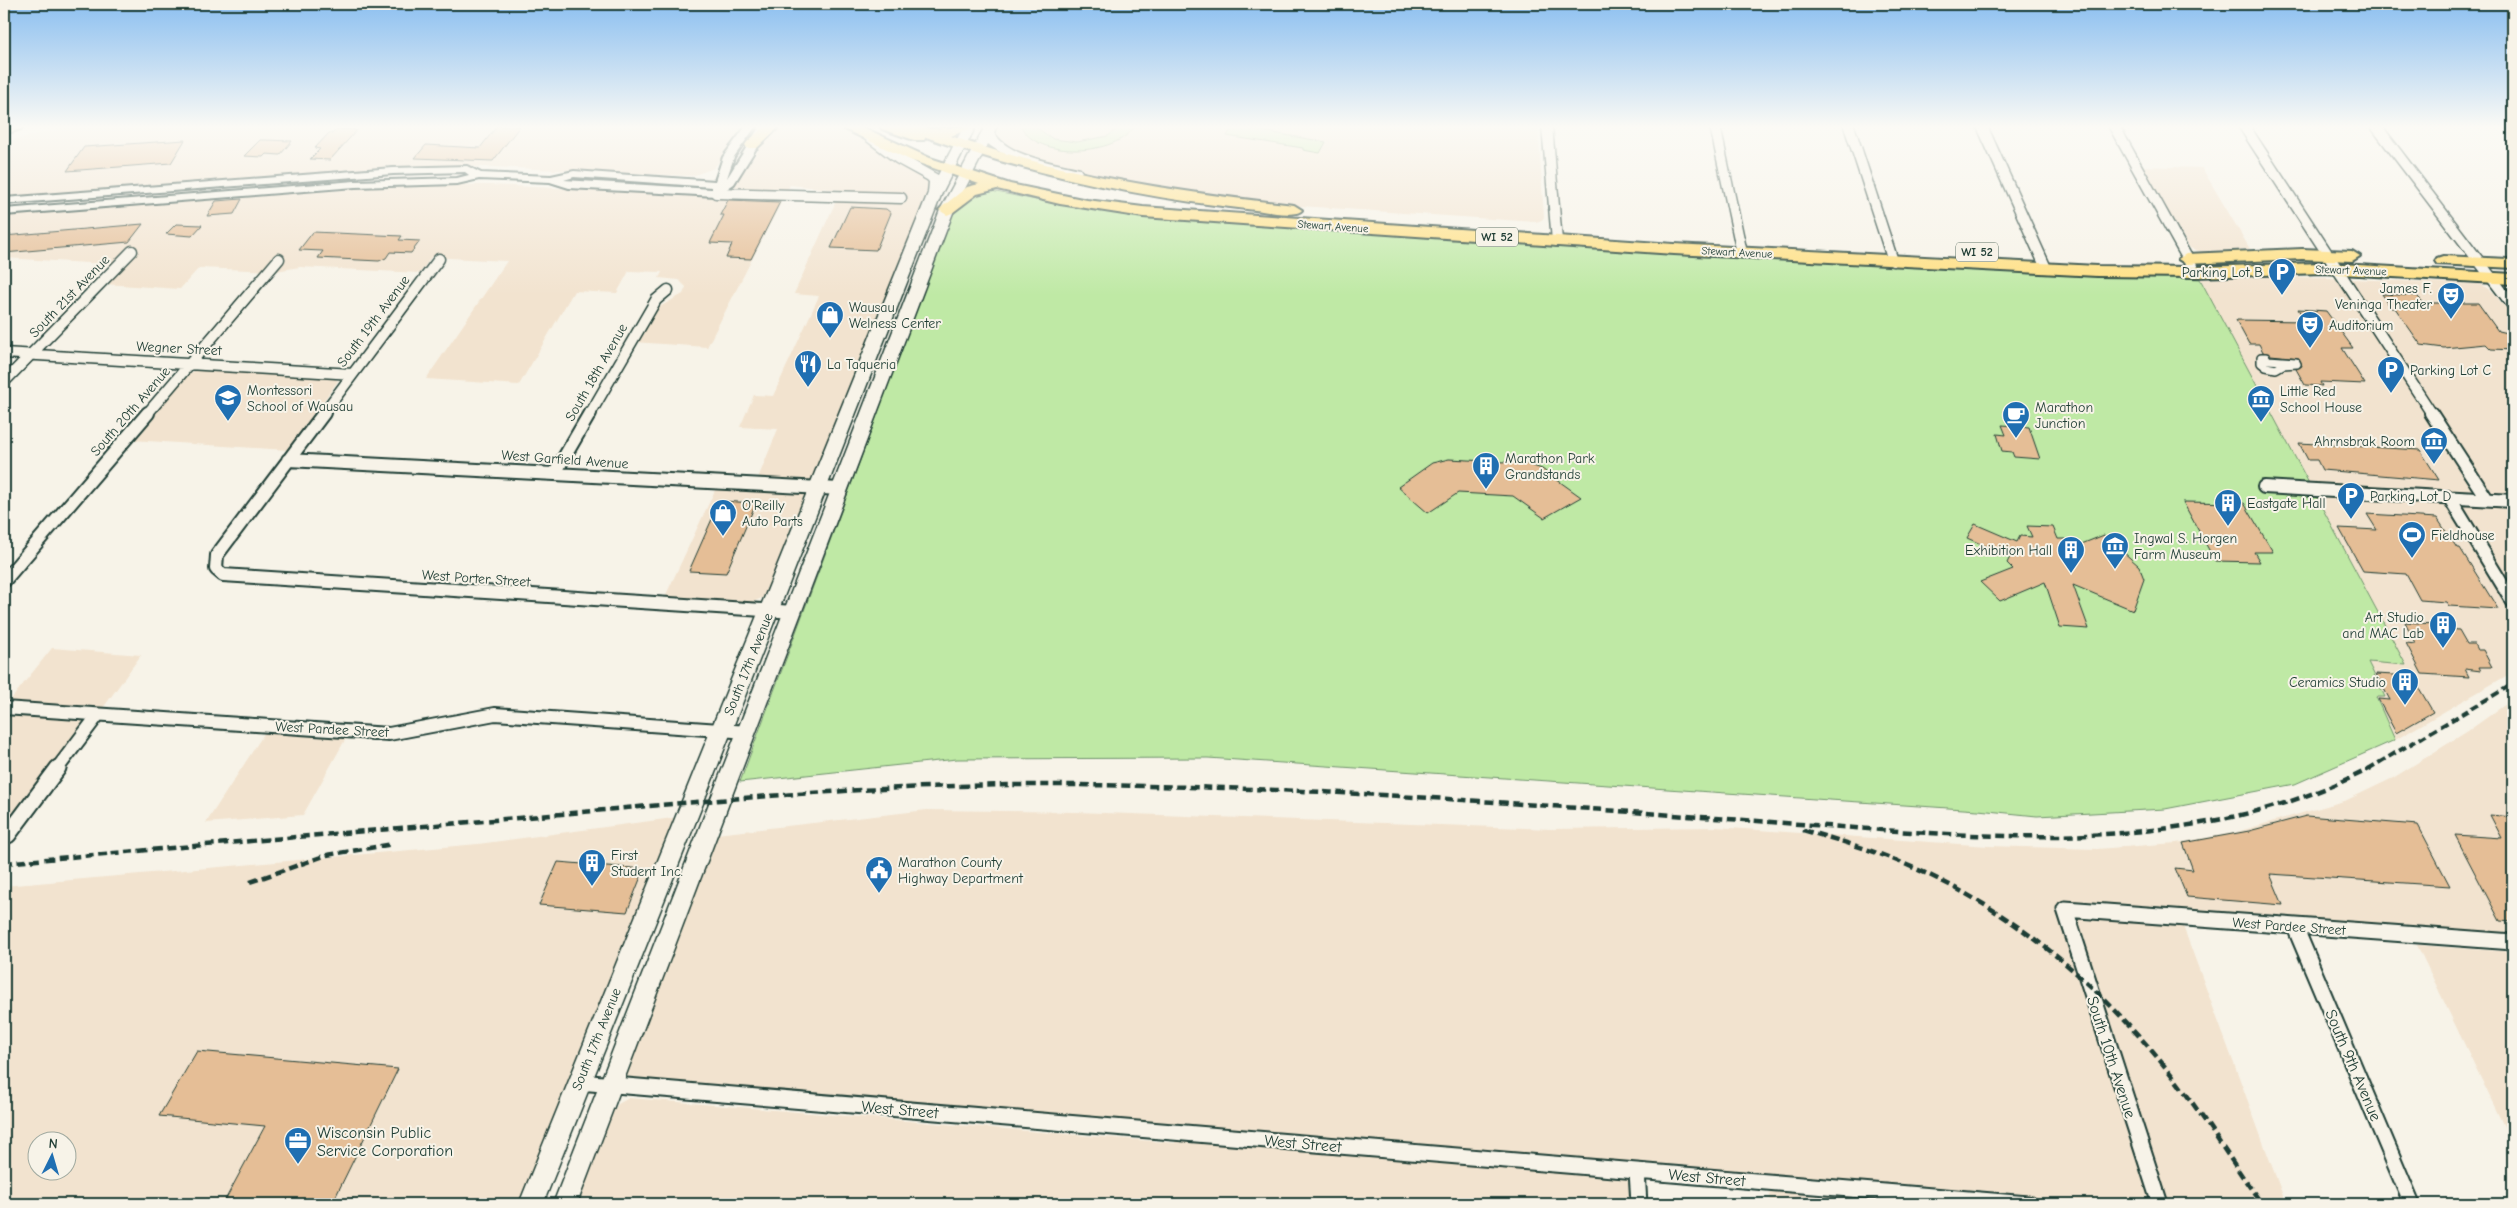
<svg xmlns="http://www.w3.org/2000/svg" width="2517" height="1208" font-family="'Comic Neue',sans-serif">
	<rect width="100%" height="100%" fill="#f7f3e8"/>
	<filter id="ink" filterUnits="userSpaceOnUse"><feTurbulence type="fractalNoise" baseFrequency=".02" numOctaves="2"/><feDisplacementMap in="SourceGraphic" scale="10" xChannelSelector="R" yChannelSelector="G"/><feConvolveMatrix kernelMatrix="1 2 1 2 8 2 1 2 1" color-interpolation-filters="sRGB"/></filter>
	<g filter="url(#ink)">
		<path fill="#f2e3cf" fill-rule="evenodd" d="M71 126H746L714 168 692 176 492 167 398 166 4 197V142Z
			M777 126H835L884 151 930 181 929 188 887 294 766 596 753 602 664 599 717 486 754 488 778 429 740 427 754 395 773 396 819 296 794 294 841 190 790 185 707 347 633 342 656 309 683 294 686 287 679 280 659 278 662 272 629 271 617 293 574 291 519 385 426 379 507 261 431 257 420 273 300 267 276 271 199 268 180 289 104 284 122 265 4 258V216L418 184 490 185 729 196 743 171Z
			M997 126H1538L1544 217 1542 220 1536 222 1286 205 1120 182 1029 157 1006 147 997 137Z
			M2141 166 2202 168 2250 249 2202 252 2190 248Z
			M2275 276 2479 284 2491 290 2513 317V672L2395 740 2376 696H2385L2368 662 2405 664 2200 279Z
			M203 370 334 378 338 381 287 450 132 440 188 375 194 371Z
			M52 648 141 655 98 715 4 836V708Z
			M2513 699V942L2180 918 2286 1204H2028L1905 1194 1907 1204H1771L1768 1182 1637 1171 1639 1204H577L608 1119 618 1104 629 1098 1175 1143 1176 1133 610 1084 708 835 927 810 1076 812 1551 829 1716 827 1988 846 2097 849 2176 843 2233 833 2347 800 2393 778 2468 731Z
			M269 726 350 731 303 815 206 823Z
			M688 816 531 1204H4V886L478 844ZM38 1140H68V1170H38Z
			M2417 945 2513 952V1145L2449 1012Z"/>
		<path fill="#bfe9a5" stroke="#6f936c" d="M1021 126H1034L1053 139 1077 142 1108 136 1121 126H1135C1117 156 1036 160 1021 126Z
			M1233 126 1326 142 1320 153 1303 150V148L1227 136Z
			M986 190 1061 205 1161 218 1586 248 2200 279 2406 665 2368 662 2385 697H2376L2395 740 2295 784 2165 809 2037 816 1978 810 1208 758 957 759 740 782 951 217 967 197Z"/>
		<path fill="#e5be96" stroke="#1f3d34" d="M497 126H520L493 161 415 158 426 145 480 148Z
			M337 129 357 130 330 160 310 159 320 149 315 148 329 133H333Z
			M185 140 171 163 67 171 84 147Z
			M260 140H265L292 141 280 155 266 154 263 157 244 156Z
			M242 199 234 214 207 216 216 201Z
			M728 200 780 202 751 259 726 258 732 244 710 243 724 215H720Z
			M850 207 886 209 891 213 876 250 831 248Z
			M143 224 129 242 4 253V236Z
			M176 224 202 225 192 236 166 234Z
			M313 232 402 236 399 240 420 241 411 253 390 252 386 258 379 261 318 258 323 251 299 250Z
			M2382 294 2417 296 2424 303H2478L2498 331 2507 333 2513 350 2491 349 2486 344 2444 348 2421 345 2395 308H2391Z
			M2298 309 2326 311 2353 348H2342L2365 384 2320 382 2322 386 2305 385 2296 369 2302 366 2299 358 2271 355 2263 352 2259 344H2249L2236 320 2305 321Z
			M2002 425 2029 427 2040 459 2014 457 2012 452 2002 451 1997 434 2006 435Z
			M2299 443 2420 450 2439 480 2322 470 2317 460H2308Z
			M1449 459 1524 463 1542 469 1581 497 1544 518 1513 496 1458 493 1428 513 1398 487 1432 463Z
			M720 501 756 503 726 573 689 571Z
			M2183 502 2244 503 2273 552H2254L2260 562 2215 561Z
			M2367 514 2437 518 2457 548H2460L2498 609 2449 606 2446 602 2420 600 2406 574 2363 571 2339 528 2377 530Z
			M1975 524 2017 542 2020 536 2032 537 2027 526 2053 527 2058 539H2066L2074 547 2104 535 2139 566 2144 579 2133 610 2073 585 2089 629 2060 627 2045 582 2000 601 1980 582 2013 569 2007 563 2010 557 1967 538Z
			M2405 622 2446 625 2448 629 2459 630 2467 644H2474L2477 650H2483L2492 667H2479L2481 671 2465 669 2469 677 2422 674 2406 643 2416 644Z
			M2376 674 2412 676 2433 712 2396 733 2378 699 2390 700Z
			M2490 815 2513 817V922L2500 921 2455 835 2502 838Z
			M2306 816 2418 825 2450 886 2270 874 2283 905 2187 897 2175 868 2193 870 2183 843 2249 831Z
			M558 862 644 869 627 912 539 905Z
			M197 1051 398 1069 332 1204H223L265 1126 159 1116Z"/>
		<g fill="none" stroke-linecap="round" stroke-linejoin="round">
			<defs>
				<path id="pedestrian" d="M2261 357H2266L2268 360 2296 362 2297 364 2283 365 2276 369 2266 367 2261 363Z"/>
				<path id="minor-far2" d="M1547 126 1557 241
					M1715 126 1742 253
					M1849 126 1893 261
					M1982 126 2046 268
					M2114 126 2195 272
					M2244 126 2432 414
					M2376 126 2513 306
					M716 193 901 198
					M4 353 353 374
					M4 382 132 251
					M147 414 279 259
					M323 414 439 259
					M590 414 656 300 668 290"/>
				<path id="minor-far1" d="M324 413 217 555 216 569 223 575 794 612
					M2431 413 2487 499
					M288 460 840 489
					M555 473 590 413
					M2264 487 2513 501
					M2449 497 2513 602
					M4 581 148 413
					M4 708 389 734 495 714 748 732
					M57 769 98 715"/>
				<path id="minor" d="M8 835 58 768
					M2295 927 2412 1204
					M579 1082 2028 1204
					M1637 1171 1639 1204
					M2160 1204 2065 909 2513 942"/>
				<path id="tertiary" d="M746 126H756L734 157 727 178 760 126H770L734 184 716 196 569 188 550 182 479 179 457 184 355 187 4 215V209L355 181 457 178 469 175 465 172 393 174 4 204V198L393 168 467 166 481 173 551 176 574 171 715 181 723 157ZM574 177 712 187V189L564 180Z"/>
				<path id="secondary" d="M964 126H976L942 193 704 801 543 1204H519L928 193 929 182 927 180 896 163 855 132 861 128 865 129 906 157 938 175Z
					M985 126H997L994 132C1006 156 1055 163 1080 169L1082 172 1075 176C1046 169 1012 163 988 144L954 210 577 1204H553L940 210Z"/>
				<path id="primary" d="M765 126H780L757 148H747L745 145 747 142Z
					M842 126H860L930 158 1010 184 1087 200 1143 207 1674 244 2097 266 2195 267 2324 263 2513 274V284L2324 273 2195 277 2097 276 1674 254 1143 217 1060 204 997 189 977 194 952 213 947 215 939 210 942 207 967 187 979 184 910 160 844 129Z
					M880 126H922L931 129 971 126 969 129 951 136C1061 175 1178 192 1294 205L1302 210C1296 218 1265 211 1255 210 1143 198 1032 175 926 137L924 140H914L882 129Z
					M2302 249 2352 251 2360 256 2352 261 2302 259 2186 264 2178 259 2186 254Z
					M2443 256 2509 259 2513 260V268L2437 264 2435 261 2437 258Z"/>
				<path id="motorway" d="M4 126H23L21 129 4 134Z"/>
			</defs>
			<use href="#pedestrian" stroke="#1f3d34" stroke-width="10"/>
			<use href="#minor-far2" stroke="#1f3d34" stroke-width="13"/>
			<use href="#minor-far1" stroke="#1f3d34" stroke-width="16"/>
			<use href="#minor" stroke="#1f3d34" stroke-width="19"/>
			<use href="#tertiary" stroke="#1f3d34" stroke-width="4"/>
			<use href="#secondary" stroke="#1f3d34" stroke-width="3"/>
			<use href="#primary" stroke="#1f3d34" stroke-width="4"/>
			<use href="#motorway" stroke="#1f3d34" stroke-width="4"/>
			<use href="#pedestrian" stroke="#f7f3e8" stroke-width="7"/>
			<use href="#minor-far2" stroke="#f7f3e8" stroke-width="10"/>
			<use href="#minor-far1" stroke="#f7f3e8" stroke-width="12"/>
			<use href="#minor" stroke="#f7f3e8" stroke-width="15"/>
			<use href="#tertiary" fill="#f7f3e8" fill-rule="evenodd"/>
			<use href="#secondary" fill="#f7f3e8" fill-rule="evenodd"/>
			<use href="#primary" fill="#ffdf80" fill-rule="evenodd"/>
			<use href="#motorway" fill="#ffdf80" fill-rule="evenodd"/>
			<path stroke="#1f3d34" stroke-width="4" stroke-dasharray="8 4" stroke-linecap="butt" d="M2368 769 2513 684"/>
			<path stroke="#1f3d34" stroke-width="4.5" stroke-dasharray="9 4.5" stroke-linecap="butt" d="M1803 830C1838 840 1873 850 1907 865 2010 908 2097 982 2166 1068 2201 1111 2229 1159 2262 1204
				M4 863C179 847 354 832 529 817 691 802 855 786 1018 785 1214 784 1409 795 1604 810 1687 816 1771 822 1855 828 2027 841 2212 849 2371 768
				M250 882 327 855 393 844"/>
		</g>
	</g>
	<linearGradient id="sky" x2="0" y2="1"><stop stop-color="#8bbff0"/><stop offset="0.43" stop-color="#fbfaf5"/><stop offset="1" stop-color="#fbfaf5" stop-opacity="0"/></linearGradient>
	<rect width="2517" height="295" fill="url(#sky)"/>
	<defs>
		<symbol id="parking-pin" viewBox="-11 -11 22 30"><path d="M0 17L-7.5 6A9.5 9.5 0 1 1 7.5 6Z" fill="#1f6fb2" stroke="#f7f3e8"/><path d="M-3.5-5.5H1a3.5 3.5 0 0 1 0 7H-1V5.5H-3.5ZM-1-3.4V-.6H.8a1.4 1.4 0 0 0 0-2.8Z" fill="#fff"/></symbol>
		<symbol id="theatre-pin" viewBox="-11 -11 22 30"><path d="M0 17L-7.5 6A9.5 9.5 0 1 1 7.5 6Z" fill="#1f6fb2" stroke="#f7f3e8"/><path d="M-5-5.5Q0-4 5-5.5V0Q5 5 0 6Q-5 5-5 0ZM-3.3-2.5H-1v1.5H-3.3ZM1-2.5H3.3v1.5H1ZM-2.8 1Q0 5.5 2.8 1Z" fill="#fff"/></symbol>
		<symbol id="shop-pin" viewBox="-11 -11 22 30"><path d="M0 17L-7.5 6A9.5 9.5 0 1 1 7.5 6Z" fill="#1f6fb2" stroke="#f7f3e8"/><path d="M-5-2.5h2.3a2.7 3.5 0 0 1 5.4 0H5L5.5 6h-11ZM-1.5-2.5h3a1.5 2.3 0 0 0-3 0Z" fill="#fff"/></symbol>
		<symbol id="restaurant-pin" viewBox="-11 -11 22 30"><path d="M0 17L-7.5 6A9.5 9.5 0 1 1 7.5 6Z" fill="#1f6fb2" stroke="#f7f3e8"/><path d="M-5-6h1v4h1v-4h1v4h1v-4h1v5L-1.5 .5V6h-2V.5L-5-1ZM5-6V6H3V1.5H1.5Q1.5-4 5-6Z" fill="#fff"/></symbol>
		<symbol id="school-pin" viewBox="-11 -11 22 30"><path d="M0 17L-7.5 6A9.5 9.5 0 1 1 7.5 6Z" fill="#1f6fb2" stroke="#f7f3e8"/><path d="M0-5L7-2L0 1L-7-2ZM-4 1L0 2.5L4 1V4Q0 6-4 4Z" fill="#fff"/></symbol>
		<symbol id="museum-pin" viewBox="-11 -11 22 30"><path d="M0 17L-7.5 6A9.5 9.5 0 1 1 7.5 6Z" fill="#1f6fb2" stroke="#f7f3e8"/><path d="M0-6L6-3V-2H-6V-3ZM-5-1h2V3h-2ZM-1-1h2V3h-2ZM3-1h2V3H3ZM-6 4H6V6H-6Z" fill="#fff"/></symbol>
		<symbol id="cafe-pin" viewBox="-11 -11 22 30"><path d="M0 17L-7.5 6A9.5 9.5 0 1 1 7.5 6Z" fill="#1f6fb2" stroke="#f7f3e8"/><path d="M-5.5-4.5H6V0H3Q3 3.5 0 3.5H-2.5Q-5.5 3.5-5.5 0ZM3-3.2v2h1.7v-2ZM-6 4.5H4V6H-6Z" fill="#fff"/></symbol>
		<symbol id="building-pin" viewBox="-11 -11 22 30"><path d="M0 17L-7.5 6A9.5 9.5 0 1 1 7.5 6Z" fill="#1f6fb2" stroke="#f7f3e8"/><path d="M-4-6H4V6H1V3H-1V6H-4ZM-2.5-4.3h1.7v1.8h-1.7ZM.8-4.3h1.7v1.8H.8ZM-2.5-1h1.7V.8h-1.7ZM.8-1h1.7V.8H.8Z" fill="#fff"/></symbol>
		<symbol id="stadium-pin" viewBox="-11 -11 22 30"><path d="M0 17L-7.5 6A9.5 9.5 0 1 1 7.5 6Z" fill="#1f6fb2" stroke="#f7f3e8"/><path d="M0-5a6.5 5 0 1 0 0 10a6.5 5 0 1 0 0-10ZM-3.5-1.8h7v3.6h-7Z" fill="#fff"/></symbol>
		<symbol id="civic-pin" viewBox="-11 -11 22 30"><path d="M0 17L-7.5 6A9.5 9.5 0 1 1 7.5 6Z" fill="#1f6fb2" stroke="#f7f3e8"/><path d="M-.6-6.5H3V-4.5H.6V-3L4-1V1h2V6H-6V1h2V-1L-.6-3ZM-1.2 2.5V6h2.4V2.5Z" fill="#fff"/></symbol>
		<symbol id="office-pin" viewBox="-11 -11 22 30"><path d="M0 17L-7.5 6A9.5 9.5 0 1 1 7.5 6Z" fill="#1f6fb2" stroke="#f7f3e8"/><path d="M-6-3h4V-5.5h4V-3h4V5H-6ZM-1-4.5V-3h2v-1.5ZM-6 0V1H6V0Z" fill="#fff"/></symbol>
	</defs>
	<g fill-rule="evenodd">
		<use href="#parking-pin" x="2266" y="256" width="32" height="43"/>
		<use href="#theatre-pin" x="2435" y="280" width="32" height="43"/>
		<use href="#shop-pin" x="814" y="299" width="32" height="43"/>
		<use href="#theatre-pin" x="2294" y="309" width="32" height="43"/>
		<use href="#restaurant-pin" x="792" y="348" width="32" height="43"/>
		<use href="#parking-pin" x="2375" y="354" width="32" height="43"/>
		<use href="#school-pin" x="212" y="382" width="32" height="43"/>
		<use href="#museum-pin" x="2245" y="383" width="32" height="43"/>
		<use href="#cafe-pin" x="2000" y="399" width="32" height="43"/>
		<use href="#museum-pin" x="2418" y="425" width="32" height="43"/>
		<use href="#building-pin" x="1470" y="450" width="32" height="43"/>
		<use href="#parking-pin" x="2335" y="480" width="32" height="43"/>
		<use href="#building-pin" x="2212" y="487" width="32" height="43"/>
		<use href="#shop-pin" x="707" y="497" width="32" height="43"/>
		<use href="#stadium-pin" x="2396" y="519" width="32" height="43"/>
		<use href="#museum-pin" x="2099" y="530" width="32" height="43"/>
		<use href="#building-pin" x="2055" y="534" width="32" height="43"/>
		<use href="#building-pin" x="2427" y="609" width="32" height="43"/>
		<use href="#building-pin" x="2389" y="666" width="32" height="43"/>
		<use href="#building-pin" x="576" y="847" width="32" height="43"/>
		<use href="#civic-pin" x="863" y="854" width="32" height="43"/>
		<use href="#office-pin" x="282" y="1125" width="32" height="43"/>
	</g>
	<g text-anchor="middle" stroke-width="4" stroke-linejoin="round" paint-order="stroke">
		<g font-size="11" fill="#1f3d34" stroke="#f7f3e8">
			<text transform="translate(1333 226) rotate(4)" y="4">Stewart Avenue</text>
			<text transform="translate(1737 252) rotate(3)" y="4">Stewart Avenue</text>
			<text transform="translate(2351 270) rotate(2)" y="4">Stewart Avenue</text>
		</g>
		<g fill="#f7f3e8" stroke="#60746a" stroke-width="1">
			<rect x="1476" y="227.5" width="42" height="19" rx="4"/>
			<rect x="1956" y="242.5" width="42" height="19" rx="4"/>
		</g>
		<g font-size="12" font-weight="bold" fill="#1f3d34">
			<text x="1497" y="241">WI 52</text>
			<text x="1977" y="256">WI 52</text>
		</g>
		<g font-size="14" fill="#1f3d34" stroke="#f7f3e8" text-anchor="start">
			<text x="2263" y="277" text-anchor="end">Parking Lot B</text>
			<text x="2432" y="293" text-anchor="end">James F.<tspan x="2432" dy="16">Veninga Theater</tspan></text>
			<text x="849" y="312">Wausau<tspan x="849" dy="16">Welness Center</tspan></text>
			<text x="2329" y="330">Auditorium</text>
			<text x="827" y="369">La Taqueria</text>
			<text x="2410" y="375">Parking Lot C</text>
			<text x="247" y="395">Montessori<tspan x="247" dy="16">School of Wausau</tspan></text>
			<text x="2280" y="396">Little Red<tspan x="2280" dy="16">School House</tspan></text>
			<text x="2035" y="412">Marathon<tspan x="2035" dy="16">Junction</tspan></text>
			<text x="2415" y="446" text-anchor="end">Ahrnsbrak Room</text>
			<text x="1505" y="463">Marathon Park<tspan x="1505" dy="16">Grandstands</tspan></text>
			<text x="2370" y="501">Parking Lot D</text>
			<text x="2247" y="508">Eastgate Hall</text>
			<text x="742" y="510">O'Reilly<tspan x="742" dy="16">Auto Parts</tspan></text>
			<text x="2431" y="540">Fieldhouse</text>
			<text x="2134" y="543">Ingwal S. Horgen<tspan x="2134" dy="16">Farm Museum</tspan></text>
			<text x="2052" y="555" text-anchor="end">Exhibition Hall</text>
			<text x="2424" y="622" text-anchor="end">Art Studio<tspan x="2424" dy="16">and MAC Lab</tspan></text>
			<text x="2386" y="687" text-anchor="end">Ceramics Studio</text>
			<text x="611" y="860">First<tspan x="611" dy="16">Student Inc.</tspan></text>
			<text x="898" y="867">Marathon County<tspan x="898" dy="16">Highway Department</tspan></text>
		</g>
		<g font-size="14" fill="#1f3d34" stroke="#f7f3e8">
			<text transform="translate(69 296) rotate(-46)" y="5">South 21st Avenue</text>
			<text transform="translate(373 321) rotate(-53)" y="5">South 19th Avenue</text>
			<text transform="translate(179 348) rotate(3)" y="5">Wegner Street</text>
			<text transform="translate(596 372) rotate(-60)" y="5">South 18th Avenue</text>
			<text transform="translate(130 411) rotate(-49)" y="5">South 20th Avenue</text>
			<text transform="translate(565 459) rotate(4)" y="5">West Garfield Avenue</text>
			<text transform="translate(476 578) rotate(4)" y="5">West Porter Street</text>
			<text transform="translate(748 664) rotate(-68)" y="5">South 17th Avenue</text>
			<text transform="translate(332 729) rotate(3)" y="5">West Pardee Street</text>
			<text transform="translate(2289 926) rotate(4)" y="5">West Pardee Street</text>
			<text transform="translate(596 1039) rotate(-68)" y="5">South 17th Avenue</text>
		</g>
		<g font-size="16" fill="#1f3d34" stroke="#f7f3e8">
			<text transform="translate(2112 1057) rotate(72)" y="6">South 10th Avenue</text>
			<text transform="translate(2354 1065) rotate(67)" y="6">South 9th Avenue</text>
			<text transform="translate(900 1109) rotate(5)" y="6">West Street</text>
			<text transform="translate(1303 1143) rotate(5)" y="6">West Street</text>
			<text transform="translate(1707 1177) rotate(5)" y="6">West Street</text>
		</g>
		<g font-size="16" fill="#1f3d34" stroke="#f7f3e8" text-anchor="start">
			<text x="317" y="1138">Wisconsin Public<tspan x="317" dy="18">Service Corporation</tspan></text>
		</g>
	</g>
	<rect width="2517" height="1208" fill="none" stroke="#f7f3e8" stroke-width="20"/>
	<rect x="10" y="10" width="2497" height="1188" fill="none" stroke="#1f3d34" stroke-width="2" filter="url(#ink)"/>
	<g transform="translate(52 1156) rotate(5)"><circle r="24" fill="#f7f3e8" stroke="#a1aaa0"/>
	<path d="M0-4L9 19L0 12L-9 19Z" fill="#1f6fb2"/>
	<text y="-8" font-size="14" font-weight="bold" text-anchor="middle" fill="#1f3d34">N</text>
	</g>
</svg>
